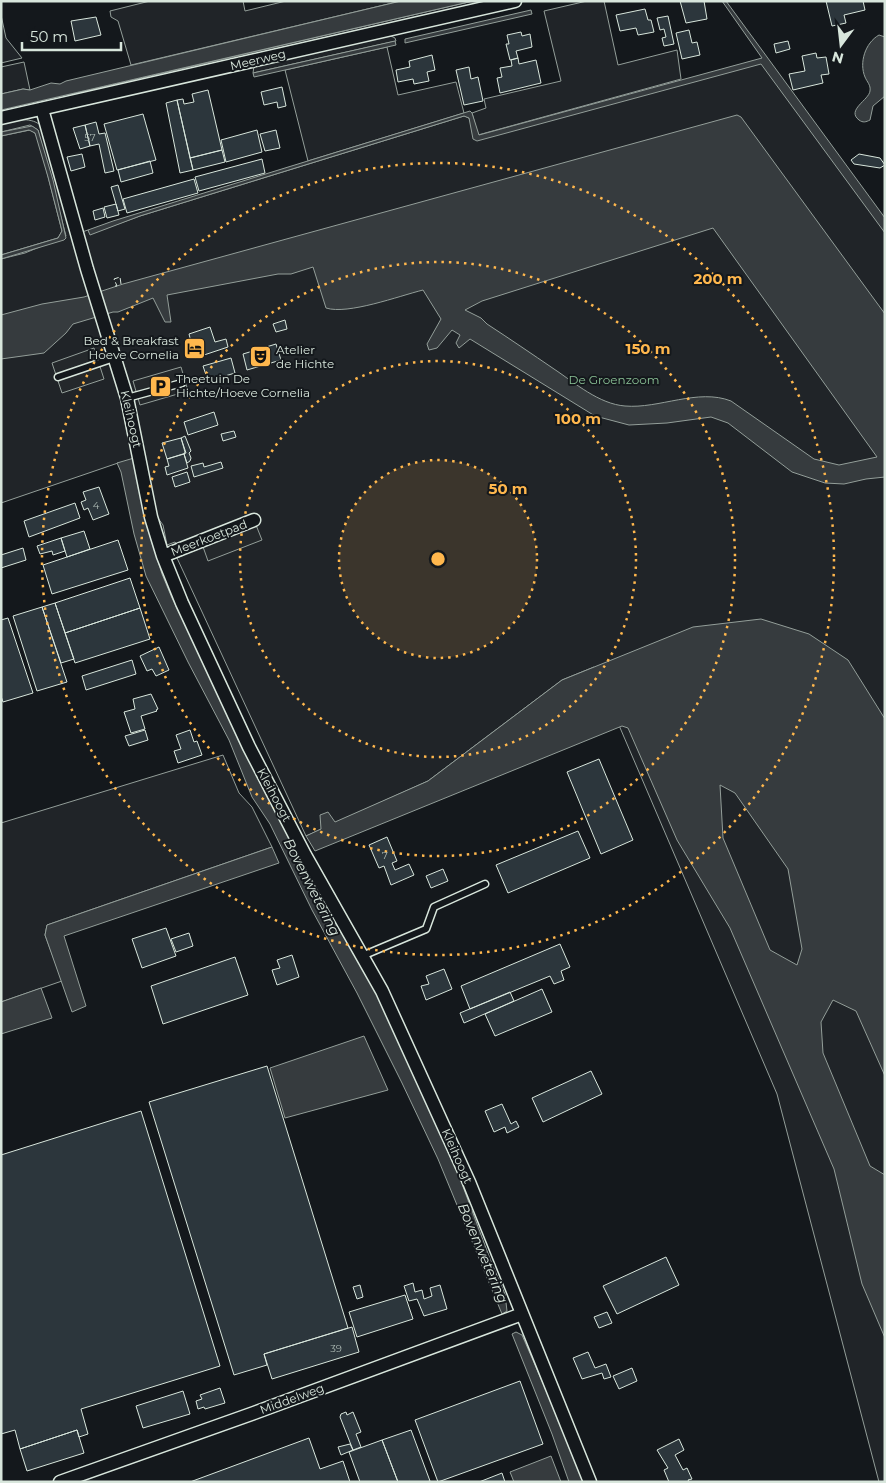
<svg xmlns="http://www.w3.org/2000/svg" width="886" height="1483" font-family="Montserrat,sans-serif">
	<rect width="100%" height="100%" fill="#14181c"/>
	<path fill="#202428" stroke="#939e99" d="M150 1H243L245 11 286 1H401L131 65 118 21 111 17 110 11Z
		M473 1H498L66 99 63 94H72L120 83Z
		M587 1H604L618 65 677 50 681 79 478 135 472 113 486 108 484 99 561 81 544 11Z
		M1 15 6 38 22 58 1 63Z
		M389 35 395 38 396 41 253 73 254 66Z
		M387 47 398 95 456 82 464 113 308 161 285 70Z
		M764 60 885 227V1482H879L777 1094 594 667 562 680 428 781 306 836 177 558 184 555 175 542 167 545 163 525 118 463 1 503V259L25 253 66 236 38 130 30 125 1 132V123C17 120 31 116 43 127L82 232 88 230 90 234 140 216 464 116 469 118 477 138Z
		M24 62 30 90 23 89 1 94V67Z
		M30 130 35 133 40 145 62 231 58 238 1 255V136Z
		M223 755 239 793 252 807 272 847 47 925 45 935 62 981 1 1002V823Z"/>
	<path fill="#24282b" stroke="#939e99" d="M94 348 104 379 62 393 52 363Z
		M181 367 188 391 140 405 133 381Z
		M254 520 262 540 208 561 201 541Z"/>
	<path fill="#363b3e" stroke="#939e99" fill-rule="evenodd" d="M401 1H473L1 110V94L23 89 30 90 51 83 60 84 66 81Z
		M722 1H726L885 218V233L761 64 477 141 473 139 469 118 464 116 140 216 90 235 88 230 113 221 470 111 472 113 479 135 762 58Z
		M531 10 532 14 405 43V39Z
		M879 35 885 37V96L873 106 870 120C866 122 863 123 859 120 846 110 869 100 870 91 871 85 867 82 865 77 859 63 865 43 879 35Z
		M395 41 396 45 254 77 253 73Z
		M737 115 741 117 885 314V477L866 479 844 484 825 483 792 472 728 423 711 417 667 423 629 425 595 416 470 339 459 348 456 343 460 335 452 330 437 348 429 350 427 344 441 319 423 290C399 296 348 315 326 308L313 267 291 274H278L167 295 171 322H165L153 298 118 312H113L73 324 66 333 44 353 1 359V315L42 304 84 297 123 284ZM713 228 877 457 839 465 814 459 731 401C698 388 659 409 625 406 599 404 575 383 554 369 532 354 510 339 487 324L481 318 465 310 482 301Z
		M32 126 38 130 53 180 66 238 64 240 1 259V255L58 238 62 231 48 177 35 133 29 130 1 136V132Z
		M134 458 145 520 162 574 172 598 272 799 376 990 447 1144 492 1264 505 1294 507 1311 502 1314 438 1159 402 1083 357 993 312 910 270 824 252 797 229 740 188 662 146 576 134 534 121 472 117 463Z
		M761 619 809 634 848 660 885 719V1076L856 1011 833 1000 821 1022 823 1053 870 1166 885 1175V1338L862 1284 834 1169 730 928 677 840 628 728 622 726 315 851 306 836 321 829 320 815 328 812 335 822 428 781 562 680 693 627ZM720 785 735 793 788 869 802 949 797 965 770 950 723 838Z
		M272 847 279 863 64 936 86 1006 72 1012 45 935 47 925Z
		M41 988 52 1018 1 1034V1002Z
		M364 1036 388 1090 285 1118 270 1068Z
		M516 1332 522 1335 586 1482H569L552 1434 512 1334Z
		M551 1456 561 1482H514L510 1472Z"/>
	<path fill="#2c363c" stroke="#d8e6dc" d="M680 1H704L707 19 686 23Z
		M826 1H863L865 10 844 15 846 23 832 26Z
		M645 9 648 20H651L654 32 638 35 636 28 620 31 616 15Z
		M668 16 674 44 664 46 662 38 666 37 664 29 660 30 657 18Z
		M96 17 101 35 75 41 71 21Z
		M689 30 692 43 697 42 700 55 682 59 676 33Z
		M521 32 522 36 530 34 532 47 516 51 518 58 510 60 506 44H509L507 35Z
		M788 41 790 49 776 53 774 44Z
		M816 53 817 58 826 57 829 74 821 75 823 83 793 90 789 74 805 71 802 56Z
		M432 55 435 70 427 72 429 81 414 84 413 79 398 82 396 70 410 67 409 61Z
		M518 58 519 64 536 60 541 83 500 93 497 78 502 77 500 68 512 66 511 60Z
		M469 67 471 79 478 77 483 101 464 105 456 70Z
		M282 87 286 106 278 108 277 102 264 105 261 92Z
		M208 90 222 150 190 158 177 100 183 99 184 104 194 102 192 94Z
		M177 100 193 170 180 173 166 103Z
		M143 114 156 160 117 170 104 124Z
		M96 122 99 134 105 133 114 171 105 173 99 144 90 146 85 125Z
		M85 125 90 146 80 149 73 128Z
		M257 130 262 152 226 162 221 140Z
		M276 130 280 148 265 151 260 134Z
		M222 150 225 162 193 170 190 158Z
		M82 154 85 167 71 171 67 157Z
		M859 154 880 158 885 165 880 168 854 164 851 160Z
		M262 159 265 173 199 191 195 177Z
		M150 161 153 173 121 182 118 170Z
		M194 179 198 193 127 213 123 199Z
		M118 185 125 209 118 211 111 187Z
		M116 204 119 215 107 218 104 207Z
		M103 208 105 217 95 220 93 211Z
		M285 320 287 329 276 332 273 324Z
		M210 327 215 342 226 339 228 347 195 358 189 334Z
		M276 344 281 360 247 370 243 354Z
		M231 358 235 373 208 381 203 366Z
		M214 412 218 425 188 435 184 422Z
		M234 431 236 437 223 441 221 434Z
		M185 436 191 451 189 453 191 458 190 461 187 463 184 454 185 452 181 438Z
		M181 438 186 453 167 459 162 443Z
		M184 454 188 468 167 475 165 467 169 466 167 459Z
		M221 462 223 468 194 477 191 466 203 463 204 467Z
		M187 472 190 482 175 487 172 477Z
		M99 487 109 514 93 520 88 508 84 510 81 502 86 500 83 492Z
		M75 503 80 518 29 537 24 521Z
		M84 531 90 549 67 557 61 538Z
		M61 538 65 551 53 555 52 551 40 554 37 546Z
		M118 540 128 570 52 594 43 565Z
		M23 548 26 560 1 568V555Z
		M130 578 140 608 65 633 55 603Z
		M55 603 74 659 61 663 42 607Z
		M42 607 67 682 37 691 13 616Z
		M140 608 150 639 75 663 65 633Z
		M8 618 33 693 3 702 1 696V620Z
		M159 647 169 670 156 676 152 669 147 671 140 656Z
		M132 660 136 674 86 690 82 676Z
		M151 694 158 709 156 710 157 711 141 716 145 729 131 733 124 712 135 709 133 699Z
		M145 730 148 740 129 746 125 736Z
		M190 730 194 742 197 741 202 755 178 763 174 751 181 749 176 735Z
		M599 759 633 840 601 854 567 772Z
		M578 831 590 858 508 893 496 865Z
		M387 837 397 861 392 863 395 870 409 864 414 875 391 885 384 866 379 868 369 845Z
		M443 869 448 881 431 888 426 876Z
		M166 928 176 956 142 968 132 939Z
		M189 933 193 946 176 952 171 939Z
		M560 944 570 967 561 971 564 980 554 984 550 976 470 1009 461 986Z
		M292 955 299 977 277 985 272 970 280 968 277 960Z
		M235 957 248 995 163 1024 151 986Z
		M444 969 452 989 426 1000 421 986 429 984 426 976Z
		M542 989 552 1012 495 1036 485 1014Z
		M510 992 514 1001 464 1023 460 1013Z
		M267 1066 348 1328 264 1354 267 1365 234 1375 149 1102Z
		M591 1071 602 1094 543 1122 532 1098Z
		M502 1104 511 1124 516 1121 519 1127 507 1133 505 1127 494 1132 485 1111Z
		M141 1111 220 1366 81 1409 88 1434 79 1437 77 1430 20 1449 15 1430 1 1434V1155Z
		M666 1257 679 1285 617 1314 603 1286Z
		M413 1283 415 1292 422 1290 424 1299 432 1296 430 1288 440 1285 447 1309 424 1316 417 1299 409 1301 404 1286Z
		M360 1285 363 1297 357 1299 353 1287Z
		M405 1295 413 1319 357 1337 349 1312Z
		M607 1312 612 1323 599 1328 594 1317Z
		M352 1327 359 1352 272 1379 264 1354Z
		M588 1352 595 1368 606 1364 611 1377 604 1379 602 1373 582 1379 573 1358Z
		M632 1368 637 1381 619 1389 613 1376Z
		M520 1381 543 1444 438 1482 415 1420Z
		M220 1388 225 1403 205 1409 204 1407 198 1409 196 1401 202 1399 200 1395Z
		M183 1391 190 1414 143 1428 136 1406Z
		M346 1412 347 1415 353 1412 361 1432 356 1434 361 1447 353 1450 340 1417 341 1414Z
		M77 1430 84 1453 27 1471 20 1449Z
		M411 1430 430 1481 426 1482H398L382 1440Z
		M309 1438 320 1469 343 1461 350 1482H190Z
		M679 1439 684 1450 675 1455 683 1470 687 1468 692 1479 688 1480 689 1482H669L664 1470 668 1468 657 1450Z
		M382 1440 398 1482H360L349 1452Z
		M350 1444 353 1450 341 1455 338 1447Z
		M502 1473 505 1482H479Z"/>
	<g fill="none" stroke-linecap="round" stroke-linejoin="round">
		<defs>
			<path id="lane" d="M58 377 114 358
				M127 398 182 383
				M362 956 426 929 434 907 485 884"/>
			<path id="street" d="M42 109 87 269 127 398 151 517 163 556 182 603 249 747 305 855 382 991 469 1182 590 1482
				M1 118 515 1
				M163 556 254 520
				M60 1482 254 1413 522 1314"/>
		</defs>
		<use href="#lane" stroke="#d8e6dc" stroke-width="9"/>
		<use href="#street" stroke="#d8e6dc" stroke-width="15"/>
		<use href="#lane" stroke="#14181c" stroke-width="6"/>
		<use href="#street" stroke="#14181c" stroke-width="12"/>
		<path stroke="#d8e6dc" stroke-width="1" stroke-dasharray="6 2.5" stroke-linecap="butt" d="M115 286H117L114 279 120 277 121 284H123"/>
	</g>
	<circle cx="438" cy="559" r="99" fill="#ffb74d" fill-opacity=".12"/>
	<g fill="none" stroke="#ffb74d" stroke-width="2.5" stroke-dasharray="2.5 5">
		<circle cx="438" cy="559" r="99"/>
		<circle cx="438" cy="559" r="198"/>
		<circle cx="438" cy="559" r="297"/>
		<circle cx="438" cy="559" r="396"/>
	</g>
	<defs>
		<symbol id="hotel-square" viewBox="-11 -11 22 22"><rect x="-9" y="-9" width="18" height="18" rx="4" fill="#ffb74d" stroke="#14181c"/><path d="M-6-4.5h1.5V1H6V5H4.5V3h-9V5H-6ZM-4 0a1.8 1.8 0 1 1 3.6 0ZM.5 0V-2.5h3Q6-2.5 6 0Z" fill="#111"/></symbol>
		<symbol id="theatre-square" viewBox="-11 -11 22 22"><rect x="-9" y="-9" width="18" height="18" rx="4" fill="#ffb74d" stroke="#14181c"/><path d="M-5-5.5Q0-4 5-5.5V0Q5 5 0 6Q-5 5-5 0ZM-3.3-2.5H-1v1.5H-3.3ZM1-2.5H3.3v1.5H1ZM-2.8 1Q0 5.5 2.8 1Z" fill="#111"/></symbol>
		<symbol id="parking-square" viewBox="-11 -11 22 22"><rect x="-9" y="-9" width="18" height="18" rx="4" fill="#ffb74d" stroke="#14181c"/><path d="M-3.5-5.5H1a3.5 3.5 0 0 1 0 7H-1V5.5H-3.5ZM-1-3.4V-.6H.8a1.4 1.4 0 0 0 0-2.8Z" fill="#111"/></symbol>
	</defs>
	<g fill-rule="evenodd">
		<use href="#hotel-square" x="182" y="336" width="25" height="25"/>
		<use href="#theatre-square" x="248" y="344" width="25" height="25"/>
		<use href="#parking-square" x="148" y="374" width="25" height="25"/>
	</g>
	<g text-anchor="middle" stroke-width="4" stroke-linejoin="round" paint-order="stroke">
		<g font-size="10" fill="#adbab4">
			<text x="90" y="141">57</text>
			<text x="96" y="509">4</text>
			<text x="385" y="859">7</text>
			<text x="336" y="1352">39</text>
		</g>
		<g font-size="12" fill="#d8e6dc" stroke="#14181c">
			<text transform="translate(258 60) rotate(-13)" y="4">Meerweg</text>
			<text transform="translate(131 419) rotate(77)" y="4">Kleihoogt</text>
			<text transform="translate(209 538) rotate(-21)" y="4">Meerkoetpad</text>
			<text transform="translate(274 795) rotate(62)" y="4">Kleihoogt</text>
			<text transform="translate(457 1156) rotate(66)" y="4">Kleihoogt</text>
			<text transform="translate(292 1399) rotate(-20)" y="4">Middelweg</text>
		</g>
		<g font-size="12" fill="#d8e6dc" stroke="#14181c" text-anchor="start">
			<text x="179" y="345" text-anchor="end">Bed &amp; Breakfast<tspan x="179" dy="14">Hoeve Cornelia</tspan></text>
			<text x="276" y="354">Atelier<tspan x="276" dy="14">de Hichte</tspan></text>
			<text x="176" y="383">Theetuin De<tspan x="176" dy="14">Hichte/Hoeve Cornelia</tspan></text>
		</g>
		<g font-size="12" fill="#8ac095" stroke="#14181c">
			<text x="614" y="384">De Groenzoom</text>
		</g>
		<g font-size="14" font-style="italic" fill="#d8e6dc" stroke="#14181c">
			<text transform="translate(312 887) rotate(63)" y="5">Bovenwetering</text>
			<text transform="translate(483 1253) rotate(67)" y="5">Bovenwetering</text>
		</g>
	</g>
	<circle cx="438" cy="559" r="8" fill="#ffb74d" stroke="#14181c" stroke-width="2.5"/>
	<g font-size="15" text-anchor="middle" font-weight="bold" fill="#ffb74d" stroke="#14181c" stroke-width="4" stroke-linejoin="round" paint-order="stroke">
		<text x="718" y="284">200 m</text>
		<text x="648" y="354">150 m</text>
		<text x="578" y="424">100 m</text>
		<text x="508" y="494">50 m</text>
	</g>
	<rect width="886" height="1483" fill="none" stroke="#d8e6dc" stroke-width="5"/>
	<g transform="translate(841 45) rotate(195)" stroke="#14181c" stroke-width="4" paint-order="stroke">
	<path d="M0-4L9 19L0 12L-9 19Z" fill="#d8e6dc"/>
	<text y="-8" font-size="14" font-weight="bold" text-anchor="middle" fill="#d8e6dc">N</text>
	</g>
	<path d="M22 42v8h99v-8" fill="none" stroke="#d8e6dc" stroke-width="2.5"/>
	<text x="30" y="42" font-size="15" fill="#d8e6dc" stroke="#14181c" stroke-width="4" paint-order="stroke">50 m</text>
</svg>
